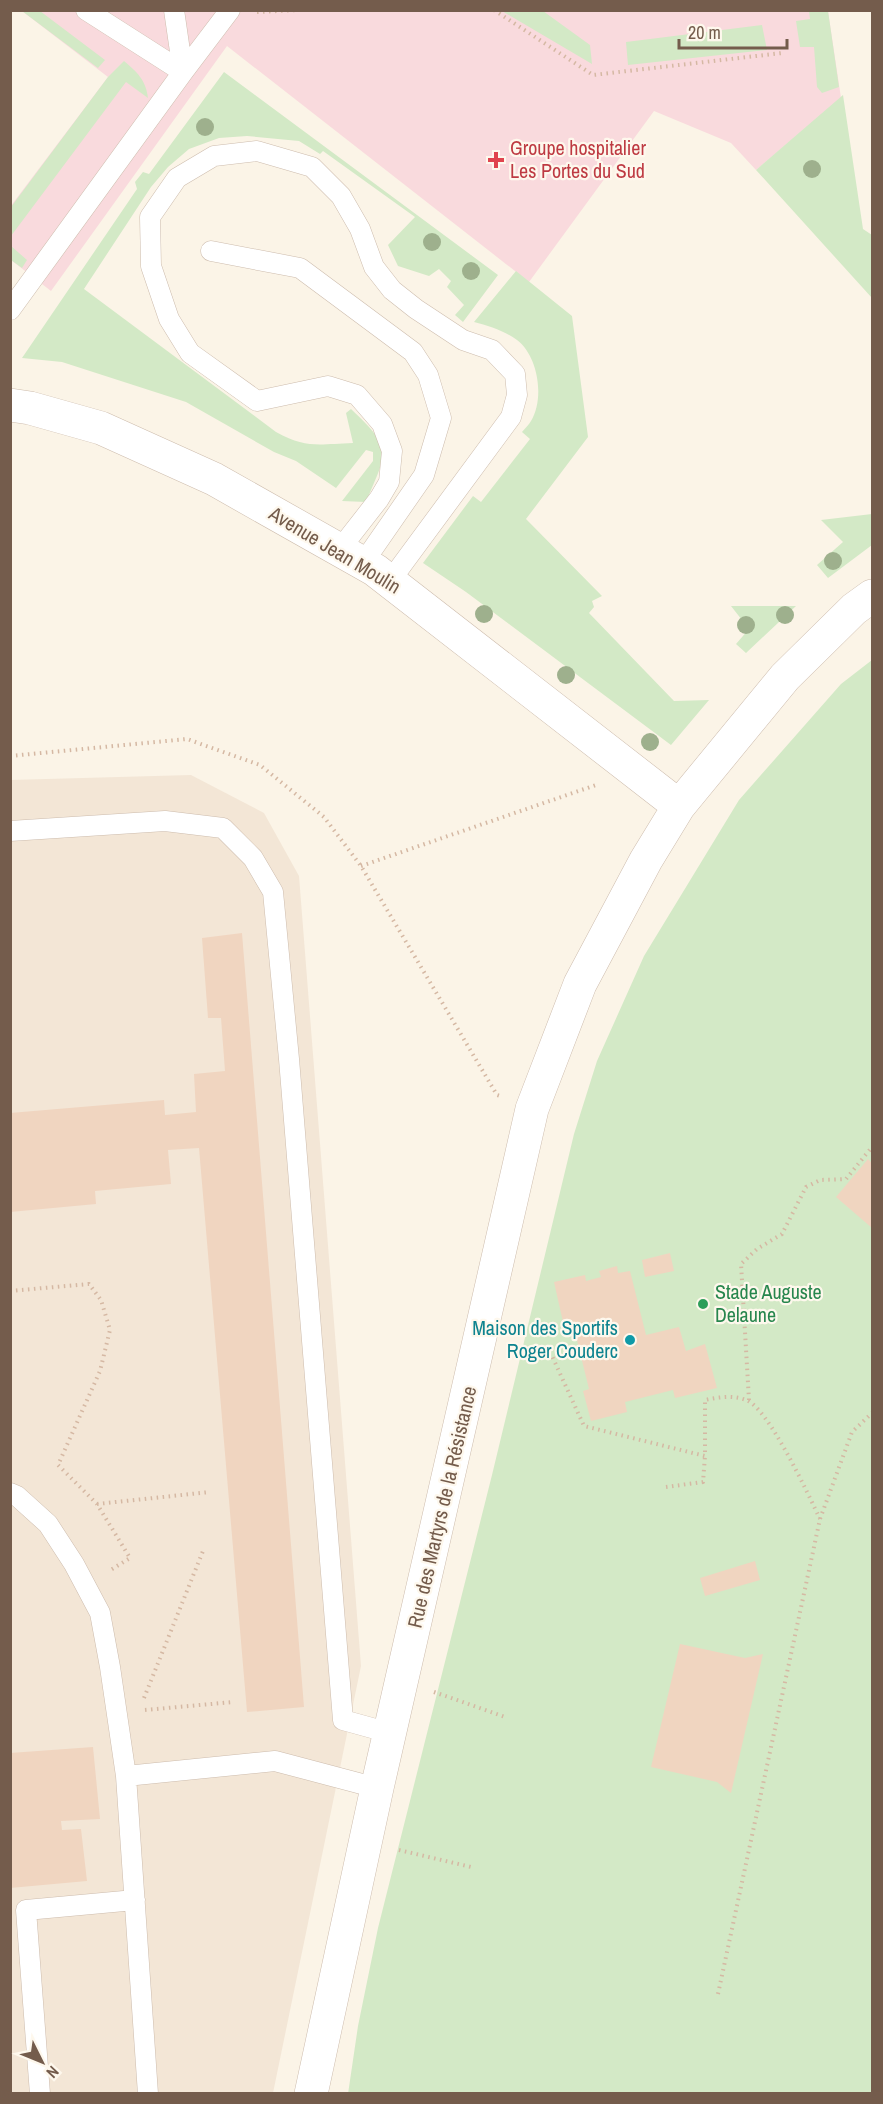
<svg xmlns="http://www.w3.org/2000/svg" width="883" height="2104" font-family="'Archivo Narrow',sans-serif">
	<rect width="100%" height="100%" fill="#fbf4e7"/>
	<path fill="#f3e6d6" d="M191 775 264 813 299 876 361 1666 273 2093H11L10 780Z"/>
	<path fill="#f9dadd" d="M22 11H828L841 98 756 170 731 143 654 111 529 282 227 46 51 291 11 260 10 207 108 77Z"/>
	<path fill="#d3e9c6" d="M22 11H40L105 60 98 68Z
		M502 11H543L590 45 592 64Z
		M809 11H828L839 87 822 93 817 87 814 47H800L796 21 810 19Z
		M762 25 767 50 628 65 626 42Z
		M124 61C137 72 146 80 148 98L126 82 11 236V207L108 77Z
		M224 72 498 275 463 322 455 315 464 305 447 287 451 281 439 269 429 276 398 266 388 245 415 217 323 151 320 154 299 141 247 136 219 138 189 149 168 167 151 187 84 289 276 432C307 449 319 444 353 443L346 413 351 409C393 449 388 450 366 502L342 501 373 461V452L366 450 336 488 296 461 274 452 186 402 62 362 22 358 137 189 135 182 143 172 149 174Z
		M843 95 863 229 872 235V298L756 170Z
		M11 246 27 260 22 268 11 260Z
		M516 271 572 316 588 437 526 519 602 596 592 601 594 607 589 613 674 701 709 700 671 745 466 592 423 563 473 496 481 502 530 439 522 432C525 428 529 425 531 421 545 398 538 356 517 340 505 331 489 326 474 322Z
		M872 514V545L828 578 817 565 843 542 821 520Z
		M731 606H796L746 653 736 644 749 629Z
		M872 660V2093L348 2094 358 2026 378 1928 492 1475 574 1134 597 1061 644 956 739 800 841 684Z"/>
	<path fill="#f0d5c0" d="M242 933 304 1707 247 1712 199 1148 168 1150 171 1184 95 1191 96 1204 10 1212V1113L164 1100 165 1115 196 1112 194 1074 225 1071 221 1018H208L202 938Z
		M868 1159 872 1163V1228L836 1197Z
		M670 1253 674 1271 645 1277 642 1260Z
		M617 1266 618 1273 630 1271 646 1335 679 1327 686 1351 705 1344 717 1388 675 1398 673 1390 625 1402 627 1412 591 1421 583 1391 589 1389 572 1320 563 1322 554 1282 585 1275 586 1281 601 1277 599 1271Z
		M755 1561 760 1580 705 1596 700 1578Z
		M680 1644 745 1658 763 1654 731 1793 717 1782 651 1767Z
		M93 1747 100 1819 61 1821 62 1830 81 1829 87 1881 10 1888V1753Z"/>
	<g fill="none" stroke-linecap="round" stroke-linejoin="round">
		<defs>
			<path id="lane" d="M86 10 183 72 174 10
				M211 251 300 268 413 352 428 375 441 418 424 475 363 563
				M10 310 183 72 230 10
				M340 549 379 499 389 482 392 451 382 424 357 395 328 386 257 401 190 353 169 319 151 266 150 217 177 178 214 156 257 151 312 167 341 196 360 229 374 267 392 290 416 309 463 340 492 350 515 374 517 395 511 417 390 581
				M10 831 165 821 223 828 253 858 273 892 289 1059 343 1720 390 1733
				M10 1493 17 1496 48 1524 74 1564 100 1613 110 1667 126 1776 148 2094
				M126 1776 275 1761 377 1788
				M40 2094 26 1910 135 1900"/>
			<path id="street" d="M10 405 30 408 101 428 214 479 375 570 679 806
				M311 2094 377 1788 532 1109 580 984 646 860 679 806 785 677 854 609 872 596"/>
		</defs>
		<use href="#lane" stroke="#cdbcad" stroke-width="21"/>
		<use href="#street" stroke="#cdbcad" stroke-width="34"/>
		<path stroke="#d5b8a3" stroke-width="4" stroke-dasharray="1.5 4.5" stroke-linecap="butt" d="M494 10 593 75 782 53
			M257 12 299 10
			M10 756 187 739 260 765 324 817 361 866 497 1095 500 1096
			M361 866 596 785
			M10 1291 89 1284 101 1300 110 1330 100 1371 58 1465 97 1504 130 1558 109 1571
			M512 1350 552 1356 584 1426 705 1456V1400C719 1397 733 1395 746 1400 768 1407 809 1496 820 1519
			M749 1400 741 1264 757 1249 782 1234 806 1187 820 1180 846 1179 872 1147
			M666 1487 703 1482 705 1456
			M97 1504 210 1492
			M434 1692 505 1717
			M144 1698 203 1551
			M145 1710 233 1702
			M399 1850 471 1867
			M718 1994 820 1519 852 1432 872 1413"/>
		<use href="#lane" stroke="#fff" stroke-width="20"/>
		<use href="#street" stroke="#fff" stroke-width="33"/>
	</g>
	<g fill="#9eb08d">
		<circle cx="205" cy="127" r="9"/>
		<circle cx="812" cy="169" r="9"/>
		<circle cx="432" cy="242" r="9"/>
		<circle cx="471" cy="271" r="9"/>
		<circle cx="833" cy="561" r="9"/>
		<circle cx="484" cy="614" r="9"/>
		<circle cx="785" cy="615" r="9"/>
		<circle cx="746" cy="625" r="9"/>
		<circle cx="566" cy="675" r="9"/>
		<circle cx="650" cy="742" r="9"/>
	</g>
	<path fill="#e0444e" stroke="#fef8ed" stroke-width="2" d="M493 151h6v6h6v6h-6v6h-6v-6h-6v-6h6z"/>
	<circle fill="#2e9e5b" stroke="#fef8ed" stroke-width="2" cx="703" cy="1304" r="6"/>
	<circle fill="#0f9aa8" stroke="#fef8ed" stroke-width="2" cx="630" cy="1340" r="6"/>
	<g text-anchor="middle" stroke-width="4.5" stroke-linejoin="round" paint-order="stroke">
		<g font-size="20" fill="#be3a42" stroke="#fef8ed" text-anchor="start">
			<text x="510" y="155">Groupe hospitalier<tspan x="510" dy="23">Les Portes du Sud</tspan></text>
		</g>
		<g font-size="20" fill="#745c4c" stroke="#fef8ed">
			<text transform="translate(335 550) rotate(31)" y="7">Avenue Jean Moulin</text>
			<text transform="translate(442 1507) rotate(-77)" y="7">Rue des Martyrs de la Résistance</text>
		</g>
		<g font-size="20" fill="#27864d" stroke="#fef8ed" text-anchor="start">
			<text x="715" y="1299">Stade Auguste<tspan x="715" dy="23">Delaune</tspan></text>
		</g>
		<g font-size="20" fill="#0d838f" stroke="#fef8ed" text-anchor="end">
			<text x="618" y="1335">Maison des Sportifs<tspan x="618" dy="23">Roger Couderc</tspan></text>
		</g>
	</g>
	<rect width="883" height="2104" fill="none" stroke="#745c4c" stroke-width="24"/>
	<g transform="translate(42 2062) rotate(133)" stroke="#fef8ed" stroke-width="4.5" paint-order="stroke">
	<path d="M0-4.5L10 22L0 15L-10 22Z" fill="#745c4c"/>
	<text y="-9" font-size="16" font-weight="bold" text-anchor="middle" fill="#745c4c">N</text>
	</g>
	<path d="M679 39v9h108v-9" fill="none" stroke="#745c4c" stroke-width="3"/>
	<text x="688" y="39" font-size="18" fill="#745c4c" stroke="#fef8ed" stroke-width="4.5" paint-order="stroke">20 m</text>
</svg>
